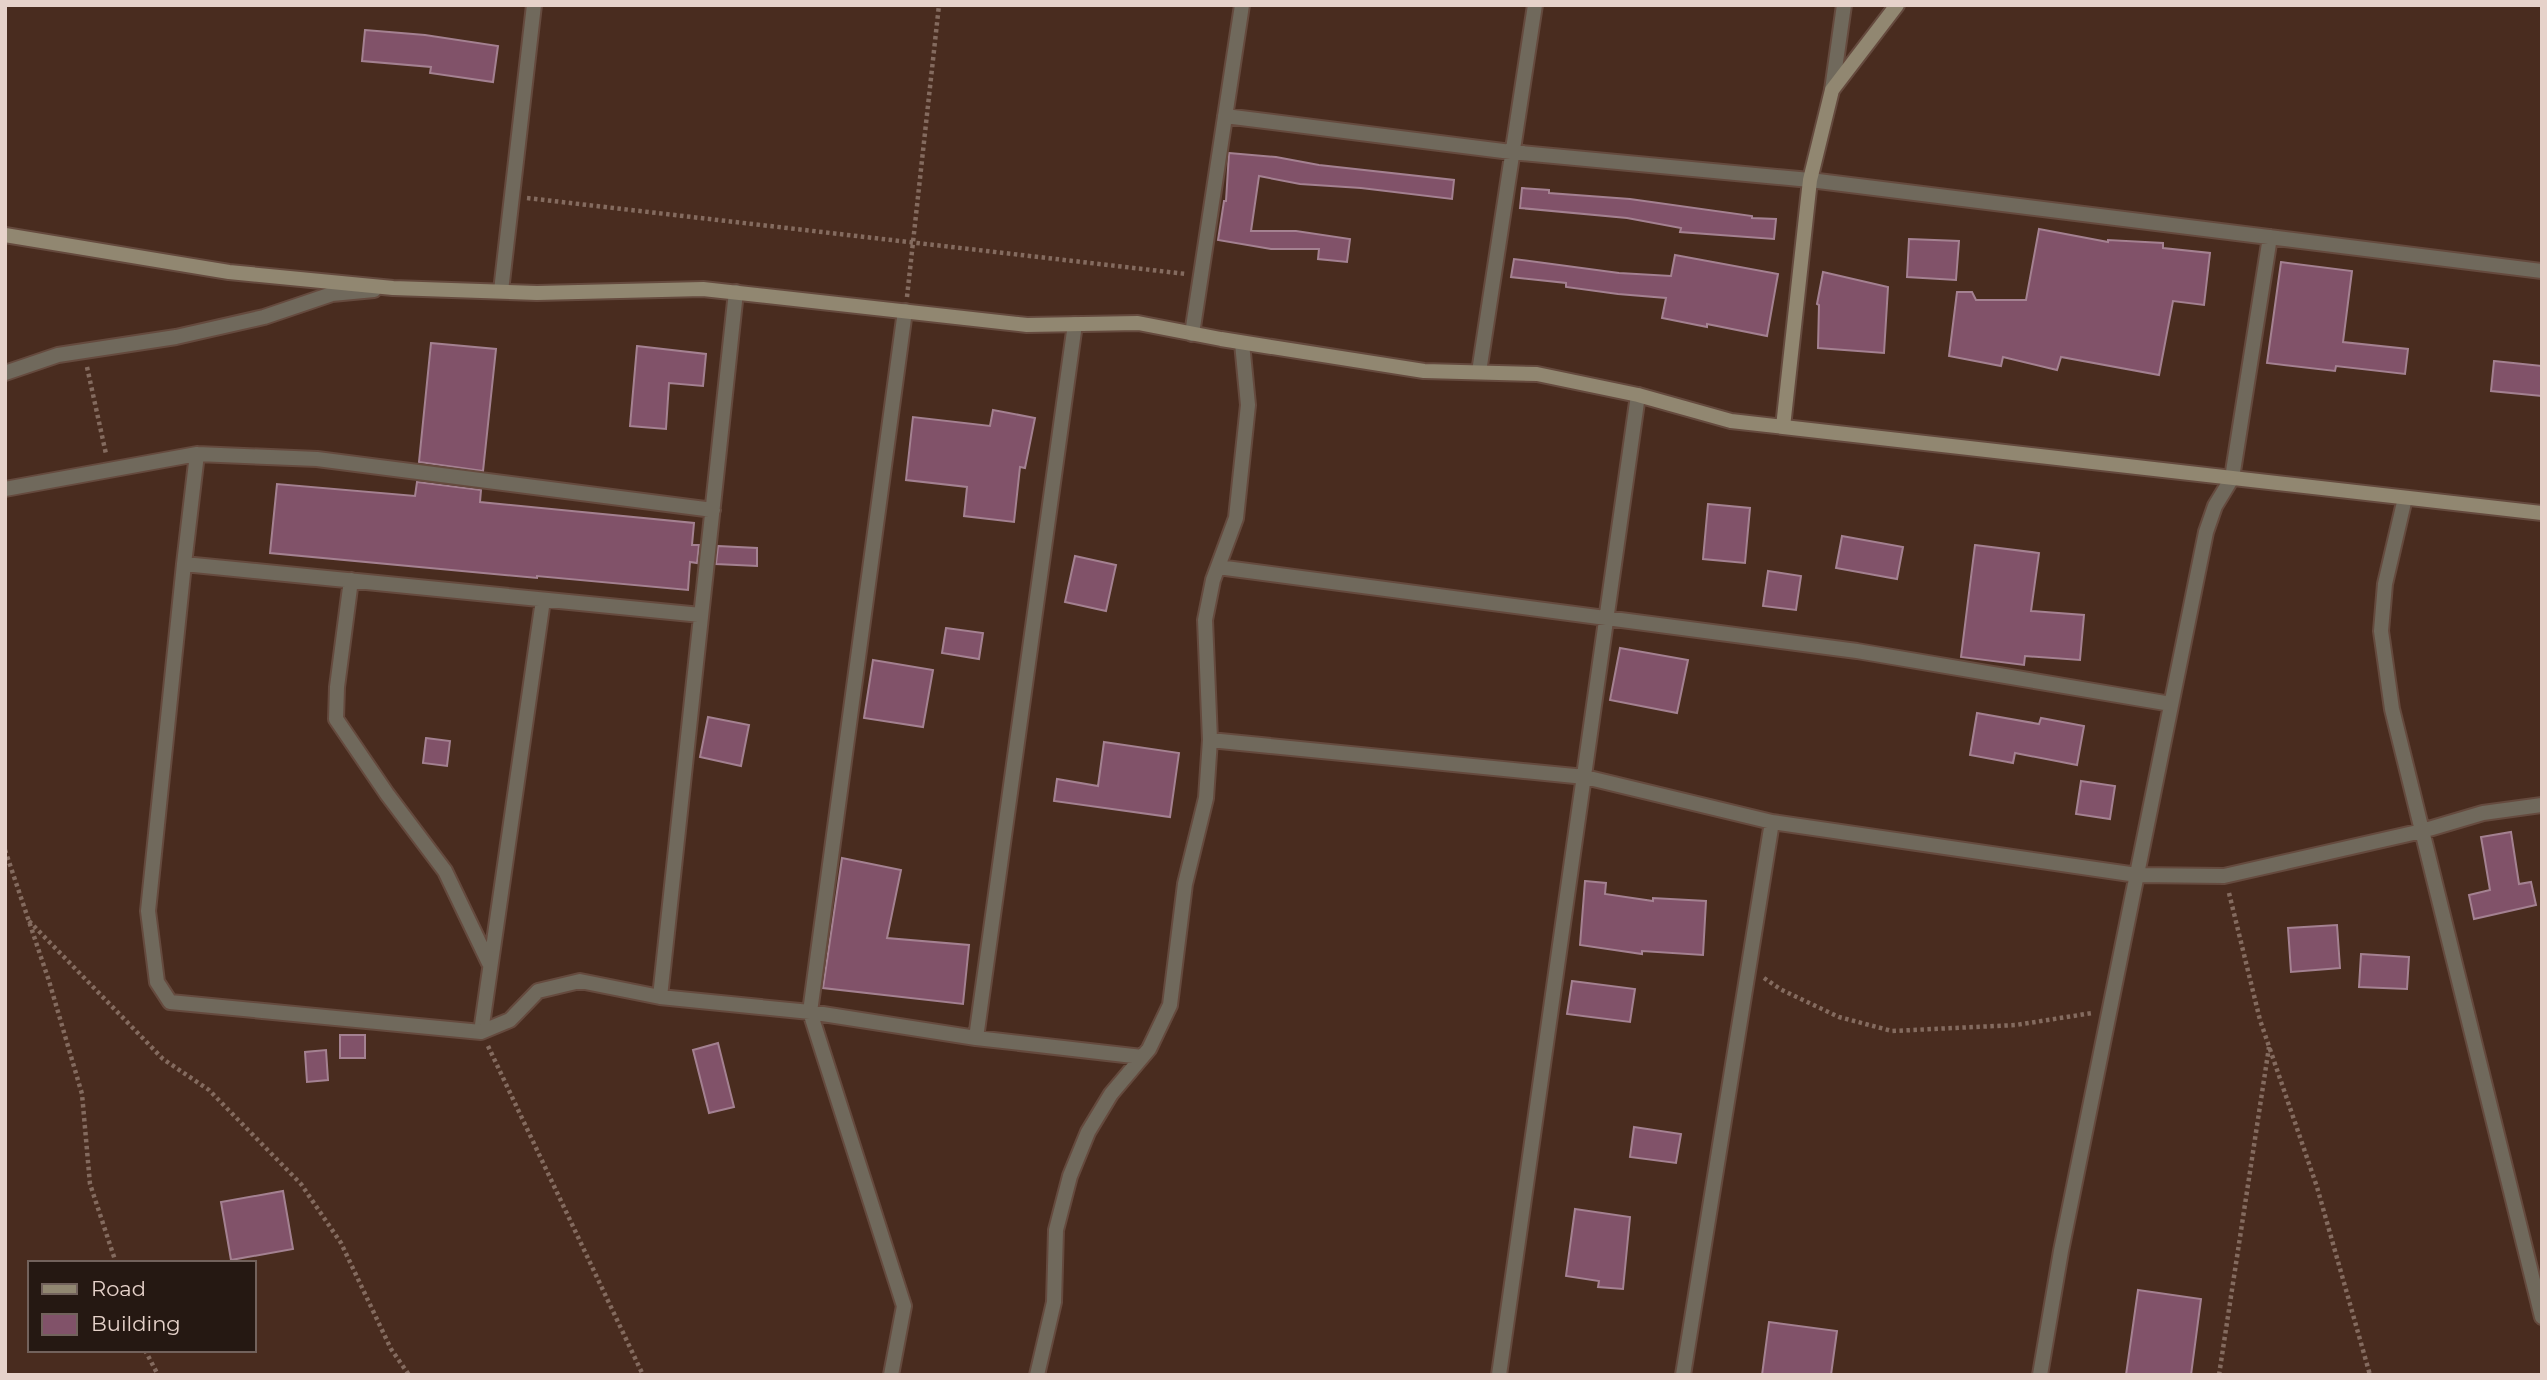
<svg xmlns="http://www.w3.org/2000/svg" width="2547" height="1380" font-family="Montserrat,sans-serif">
	<rect width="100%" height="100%" fill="#492c1f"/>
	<path fill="#815269" stroke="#a48191" stroke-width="2" d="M365 30 425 35 498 46 493 82 430 73 431 67 362 61Z
		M1229 153 1276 157 1319 165 1454 180 1452 199 1361 188 1300 184 1259 176 1251 231H1296L1350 239 1347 262 1318 259 1319 249H1271L1218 240 1224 201H1226Z
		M1522 188 1549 190V193L1630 199 1752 216V218L1776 219 1774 239 1680 232 1681 228 1627 218 1520 208Z
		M2039 229 2108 242V240L2163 243V248L2210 253 2204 305 2173 301 2159 375 2061 357 2057 370 2003 357 2001 366 1949 356 1957 292H1972L1976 300H2026Z
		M1909 239 1959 241 1956 280 1907 277Z
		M1675 255 1778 274 1767 336 1707 324V327L1662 318 1666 298 1618 294 1566 287V283L1511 277 1514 259 1619 273 1671 276Z
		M2281 262 2352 271 2343 342 2408 349 2405 374 2336 366 2335 371 2267 363Z
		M1823 272 1888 287 1884 353 1818 348 1819 305 1817 304Z
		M431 343 496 349 483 471 419 462Z
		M637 346 706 354 703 386 669 383 666 429 630 426Z
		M2494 361 2542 366V396L2491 391Z
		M993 410 1035 418 1025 468 1020 467 1014 522 964 516 967 487 906 480 913 417 990 426Z
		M417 482 481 490 480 502 694 523 692 545H699L697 563 690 562 688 590 537 576V578L270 553 277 484 415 496Z
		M1708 504 1750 508 1745 563 1703 559Z
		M1842 536 1903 547 1897 579 1836 568Z
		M1975 545 2039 553 2031 611 2084 615 2080 660 2025 656 2024 665 1961 657Z
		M718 546 757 548V566L716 564Z
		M1075 556 1116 565 1106 611 1065 602Z
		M1768 571 1801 576 1796 610 1763 606Z
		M946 628 983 633 979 659 942 653Z
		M1620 648 1688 660 1677 713 1610 700Z
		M873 660 933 670 923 727 864 718Z
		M1977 713 2039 724 2041 718 2084 726 2077 765 2015 753 2013 763 1970 755Z
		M708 717 749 725 741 766 700 757Z
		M426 738 450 741 447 766 423 763Z
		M1104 742 1179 753 1170 817 1054 801 1057 779 1098 786Z
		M2081 781 2115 786 2110 819 2076 814Z
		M2511 832 2519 884 2531 882 2536 905 2474 919 2469 895 2490 890 2481 837Z
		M842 858 901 870 887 938 969 945 963 1004 823 988Z
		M1585 881 1606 883 1605 894 1653 901V898L1706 901 1703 955 1642 951V954L1580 945Z
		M2337 925 2340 968 2291 972 2288 928Z
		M2361 954 2409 957 2407 989 2359 987Z
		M1572 981 1635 989 1630 1022 1567 1014Z
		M340 1035H365V1058H340Z
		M718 1043 734 1107 709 1113 693 1050Z
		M326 1050 328 1080 307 1082 305 1052Z
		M1634 1127 1681 1134 1676 1163 1630 1157Z
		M283 1191 293 1249 231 1260 221 1202Z
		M1575 1209 1630 1217 1623 1289 1598 1287 1599 1281 1566 1276Z
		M2138 1290 2201 1299 2191 1375H2126Z
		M1769 1322 1837 1331 1831 1375H1762Z"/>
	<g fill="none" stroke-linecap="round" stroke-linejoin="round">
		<defs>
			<path id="street" d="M1832 90 1844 5
				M1225 116 1511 152 1810 180 2542 271
				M501 291 534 5
				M1192 334 1242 5
				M1479 372 1535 5
				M5 373 58 355 176 337 264 317 332 294 374 290
				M197 454 184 564 148 911 157 982 170 1002 481 1032 510 1020 538 991 580 981 660 997 810 1012 976 1038 1142 1057
				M5 489 197 454 317 459 713 510
				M2405 498 2385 584 2381 631 2392 709 2542 1317
				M184 564 701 615
				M1218 567 1857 651 2171 704
				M351 580 337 687 336 719 387 794 445 871 489 963
				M1210 740 1585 777 1772 822 2137 875 2224 876 2422 831 2483 813 2542 805
				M660 997 736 292
				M481 1032 543 600
				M976 1038 1075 324
				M891 1375 904 1306 810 1012 905 311
				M1037 1375 1054 1302 1056 1230 1070 1176 1088 1132 1111 1094 1149 1049 1170 1005 1185 884 1206 798 1210 740 1205 620 1213 580 1236 518 1248 405 1242 343
				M1499 1375 1638 395
				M1683 1375 1772 822
				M2040 1375 2061 1251 2206 532 2215 506 2232 478 2270 237"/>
			<path id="secondary" d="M5 235 229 272 393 288 537 293 703 289 1027 325 1138 323 1221 339 1424 371 1537 374 1638 395 1731 421 2542 513
				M1783 427 1810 180 1832 90 1897 5"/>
		</defs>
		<use href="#street" stroke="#654a3e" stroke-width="18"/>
		<use href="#secondary" stroke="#654a3e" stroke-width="18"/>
		<path stroke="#846b5f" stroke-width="4.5" stroke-dasharray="3.5 3.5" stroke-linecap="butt" d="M527 198 1186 274
			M907 297 939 5
			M87 367 106 454
			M5 850 49 981 82 1094 90 1184 116 1263
			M2229 893 2260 1020 2317 1187 2370 1375
			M29 921 163 1059 209 1090 301 1184 341 1243 391 1349 409 1375
			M1764 978 1780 989 1839 1017 1892 1031 2016 1025 2092 1013
			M488 1046 643 1375
			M145 1350 158 1375
			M2219 1375 2269 1047"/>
		<use href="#street" stroke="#70695c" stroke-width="14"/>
		<use href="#secondary" stroke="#918771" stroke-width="14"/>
	</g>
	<rect width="2547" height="1380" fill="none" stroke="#e6d2ca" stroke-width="14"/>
	<rect x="28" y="1261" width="228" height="91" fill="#251812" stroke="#72625c" stroke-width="2"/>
	<rect x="42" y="1284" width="35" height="10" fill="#918771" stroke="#72625c" stroke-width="2"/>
	<text x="91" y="1296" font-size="21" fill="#e6d2ca">Road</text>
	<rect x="42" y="1314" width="35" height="21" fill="#815269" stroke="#72625c" stroke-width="2"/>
	<text x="91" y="1331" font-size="21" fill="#e6d2ca">Building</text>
</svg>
